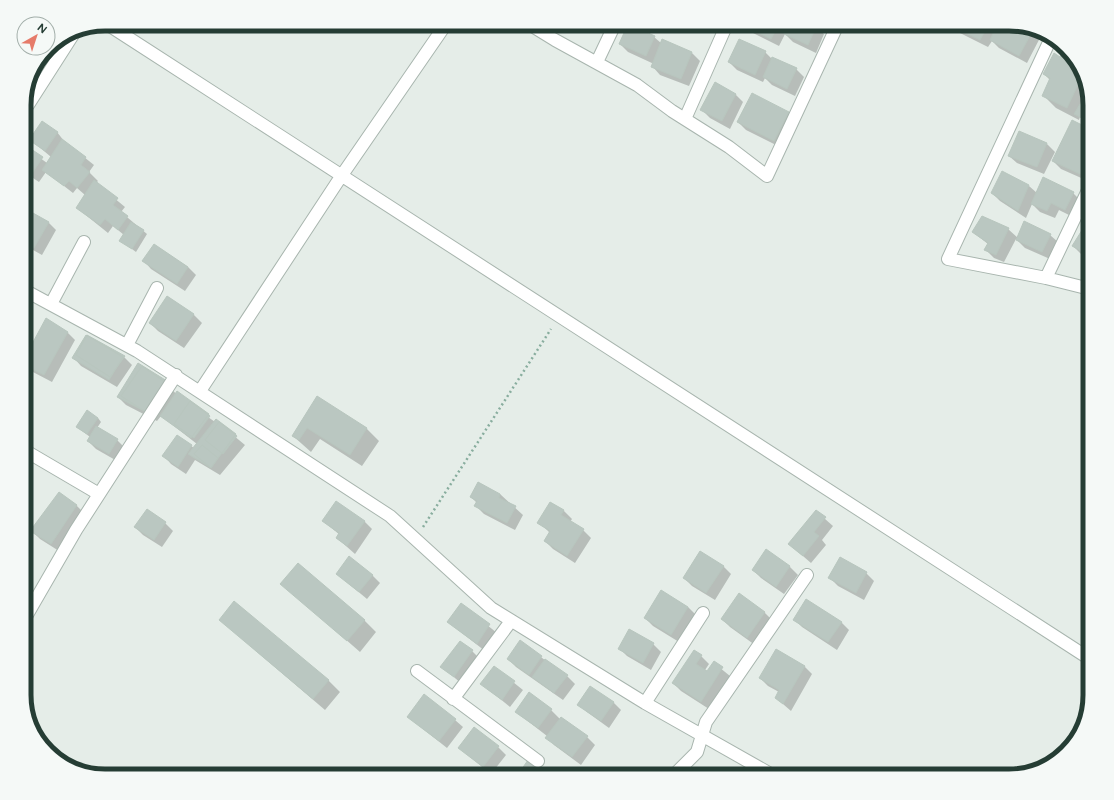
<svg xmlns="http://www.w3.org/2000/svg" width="1114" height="800" font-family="Figtree,sans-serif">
	<rect width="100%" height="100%" fill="#e5ede8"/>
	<path fill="#0003" d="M584 24H619L612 38Z
		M703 24H718L715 30Z
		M742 24H812L824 34 816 53 793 42 785 34 779 46 749 31Z
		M949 24H1009L1041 36 1027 63 999 48 992 41 988 47 956 31Z
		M654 37 661 43 662 40 692 53 700 61 689 86 660 75 653 67 654 64 628 52 620 44Z
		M49 48 50 49 29 81 32 69Z
		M765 52 772 59 796 69 804 77 795 96 772 85 765 78 763 82 737 70 729 62Z
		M1060 59 1082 69 1089 98 1087 102 1090 105V123L1080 117 1079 120 1056 108 1044 96 1050 80 1044 74Z
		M735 94 743 102 730 129 710 118 702 110Z
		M788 113 796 121 782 148 746 130 738 122Z
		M1090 130V178L1088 181 1061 169 1053 161Z
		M57 132 64 141 94 165 89 172 98 181 96 183 125 207 121 212 147 234 136 252 121 241 124 235 113 226 108 233 77 208 85 195 77 188 73 193 46 172 39 182 24 172 25 147 47 163 51 157 31 140Z
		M1019 132 1047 144 1055 152 1044 174 1017 163 1009 156Z
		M1029 186 1037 193H1073L1081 201 1073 217 1059 210 1055 218 1040 212 1032 204 1026 218 1000 201 992 193Z
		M24 209 48 222 56 230 42 255 24 245Z
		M983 217 1008 229 1018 238 1050 235 1058 242 1050 259 1025 248 1016 239 1004 262 994 258 986 250 988 244 973 232Z
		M1090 231V259L1081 254 1073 246Z
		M154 245 188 267 196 275 185 291 151 269 144 261Z
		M168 297 194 315 202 323 184 348 158 331 150 323Z
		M67 332 75 340 52 382 31 371 24 364Z
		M87 336 124 357 132 365 117 387 81 366 74 358Z
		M166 382 176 394 215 422 216 421 245 445 220 475 195 460 186 474 171 464 164 456 177 436 194 448 197 444 161 416 157 421 126 405 118 397Z
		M317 398 367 429 379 441 362 466 320 439 311 452 293 436Z
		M98 418 101 422 97 428 117 440 125 448 117 461 96 449 88 441 90 437 77 427Z
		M500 494 523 515 515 530 484 514 476 506 477 503 471 497Z
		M551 503 564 511 572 519 570 522 583 530 591 538 575 563 553 549 545 541 550 533 539 522Z
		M76 505 84 513 59 551 40 539 32 531Z
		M816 511 833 526 822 540 826 545 811 563 789 544Z
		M323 521H364L372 529 355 554 337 538 340 535Z
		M165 523 173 531 162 547 143 535 135 527Z
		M766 551 790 567 798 575 784 594 761 578 753 570Z
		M723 566 731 574 715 600 692 586 684 578Z
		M866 573 874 581 864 600 838 586 830 578Z
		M337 574 372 575 380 583 367 599Z
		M281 583 364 620 376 632 360 652Z
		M461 604 497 633 485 651 448 622Z
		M688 607 696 615 679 642 653 626 645 618Z
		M764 612 772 620 755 645 730 627 722 619Z
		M794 619 841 622 849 630 837 650 802 627Z
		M220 620 328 680 340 692 325 710Z
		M520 642 567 676 575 684 563 700 516 667 508 659Z
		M653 644 661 652 651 670 627 656 619 648Z
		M472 651 480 659 462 684 442 667Z
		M701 656 709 664 705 670 708 672 714 663 730 676 709 709 681 691 673 683Z
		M804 666 812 674 791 711 776 698 779 692 768 686 760 678Z
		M494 667 523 690 510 707 482 684Z
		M613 702 621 710 609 728 587 712 579 704Z
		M551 710 560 719 587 737 595 745 581 765 554 745 547 736 516 712Z
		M408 717 455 720 463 727 447 748Z
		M32 726 48 741 45 747 35 735Z
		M498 747 506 755 491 774 459 748Z"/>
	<path fill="#bac7c1" stroke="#b8c6be" d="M590 24H607L604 31Z
		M628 24 655 36 646 56 619 44Z
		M741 24H779L771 39Z
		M789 24 817 25 808 45 784 34Z
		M948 24H989L980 40Z
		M997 24H1009L1032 32 1019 56 990 40Z
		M662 39 692 52 681 79 651 67Z
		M739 39 766 51 755 75 728 62Z
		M1065 48 1082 69 1083 74 1067 108 1042 96 1050 78 1043 74 1054 53 1060 57Z
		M772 57 797 68 787 89 763 77Z
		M715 82 736 94 722 121 700 110Z
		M752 93 789 112 774 141 737 122Z
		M1083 99 1090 103V122L1074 114Z
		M1072 120 1090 129V154L1080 174 1052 161Z
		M42 121 58 132 45 151 29 140Z
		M1019 131 1047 143 1037 167 1008 156Z
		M62 139 86 157 81 165 90 172 77 188 69 181 64 186 42 170Z
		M25 145 43 157 31 175 24 170Z
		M1002 171 1029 185 1018 211 991 193Z
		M1043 177 1074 192 1065 210 1051 203 1047 211 1031 204Z
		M94 180 118 198 113 205 128 216 118 230 105 219 100 225 76 208Z
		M24 208 49 222 34 248 24 243Z
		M982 216 1009 228 996 255 984 250 988 243 972 232Z
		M1024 221 1051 234 1042 252 1016 240Z
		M131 222 144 230 132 249 119 241Z
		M1084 227 1090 229V256L1072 246Z
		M154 244 188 267 177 284 142 261Z
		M167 296 194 314 176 341 149 323Z
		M46 318 68 332 44 375 24 365V359Z
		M86 335 123 357 109 380 72 358Z
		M87 335 125 356 110 377 76 355Z
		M138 363 167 381 148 413 117 397Z
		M142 366 169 385 149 414 121 396Z
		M177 391 209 414 191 438 160 416Z
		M317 396 367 428 350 455 307 428 299 440 292 436Z
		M190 401 210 416 194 438 174 424Z
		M87 410 98 418 87 434 76 427Z
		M216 419 236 434 211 468 188 454Z
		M219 422 237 436 223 454 205 440Z
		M96 426 118 439 109 454 87 441Z
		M177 435 192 445 178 467 162 456Z
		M202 445 218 458 211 468 194 454Z
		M478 482 500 494 499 498 516 506 507 523 474 506 477 501 470 497Z
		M59 492 77 505 51 544 30 531Z
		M336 501 365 521 347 546 336 538 339 533 322 521Z
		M550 502 564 510 561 515 584 529 567 556 544 541 550 531 537 523Z
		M147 509 166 522 154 540 134 527Z
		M816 510 826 517 814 532 819 536 803 556 788 544Z
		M766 549 790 566 776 587 752 570Z
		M700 551 724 566 706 593 683 578Z
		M349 556 373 575 359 592 336 574Z
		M840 557 867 572 856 593 828 578Z
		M298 563 365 620 347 641 280 584Z
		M661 590 688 607 671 635 644 618Z
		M739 593 765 612 747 638 721 619Z
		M806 599 842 622 828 642 793 620Z
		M234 601 329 680 313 699 219 620Z
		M461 603 490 624 477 644 447 622Z
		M629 629 654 643 643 663 618 649Z
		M520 640 542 656 529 675 507 659Z
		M460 641 473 650 454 677 440 667Z
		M776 649 805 666 783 704 775 698 779 690 759 678Z
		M694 650 702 655 696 664 707 671 714 661 723 667 701 702 672 683Z
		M545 659 568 675 554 693 532 677Z
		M494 666 515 681 502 700 480 684Z
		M590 686 614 702 601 721 577 705Z
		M529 692 552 709 538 728 515 712Z
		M424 694 456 719 439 741 407 717Z
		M561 717 588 736 572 757 545 738Z
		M474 727 499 746 483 767 458 748Z
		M528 760 550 776H517Z"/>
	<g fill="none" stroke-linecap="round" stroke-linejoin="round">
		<defs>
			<path id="minor" d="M107 24 1090 659
				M529 24 555 40 637 85 672 111 729 147 767 176 838 24
				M1051 38 948 259 1046 278 1090 289
				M597 62 615 24
				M24 103 28 105 76 30
				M685 119 727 24
				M1079 209 1090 215
				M1046 278 1090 186
				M24 290 137 351 390 516 491 608 645 703 774 776
				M51 304 84 242
				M127 345 157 288
				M200 391 342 175 446 24
				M24 450 99 494
				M24 620 76 530 176 375
				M417 671 538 761
				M453 699 511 621
				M645 703 703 613
				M673 776 697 752 706 722 807 575"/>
		</defs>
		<use href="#minor" stroke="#a8b5ae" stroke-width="14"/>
		<path stroke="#88ad9e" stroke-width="2.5" stroke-dasharray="2 3" stroke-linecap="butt" d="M423 527 551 329"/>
		<use href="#minor" stroke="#fff" stroke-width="12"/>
	</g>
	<path d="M0 0H1114V800H0ZM105 31H1009A74 74 0 0 1 1083 105V695A74 74 0 0 1 1009 769H105A74 74 0 0 1 31 695V105A74 74 0 0 1 105 31Z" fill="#f5f9f7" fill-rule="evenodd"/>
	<path fill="none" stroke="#253d34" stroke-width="5" d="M105 31H1009A74 74 0 0 1 1083 105V695A74 74 0 0 1 1009 769H105A74 74 0 0 1 31 695V105A74 74 0 0 1 105 31Z"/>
	<g transform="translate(36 36) rotate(39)"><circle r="19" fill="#f5f9f7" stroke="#a2aea9"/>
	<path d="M0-3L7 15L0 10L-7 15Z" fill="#e67b6a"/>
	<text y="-6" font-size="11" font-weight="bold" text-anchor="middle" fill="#253d34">N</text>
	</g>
</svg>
